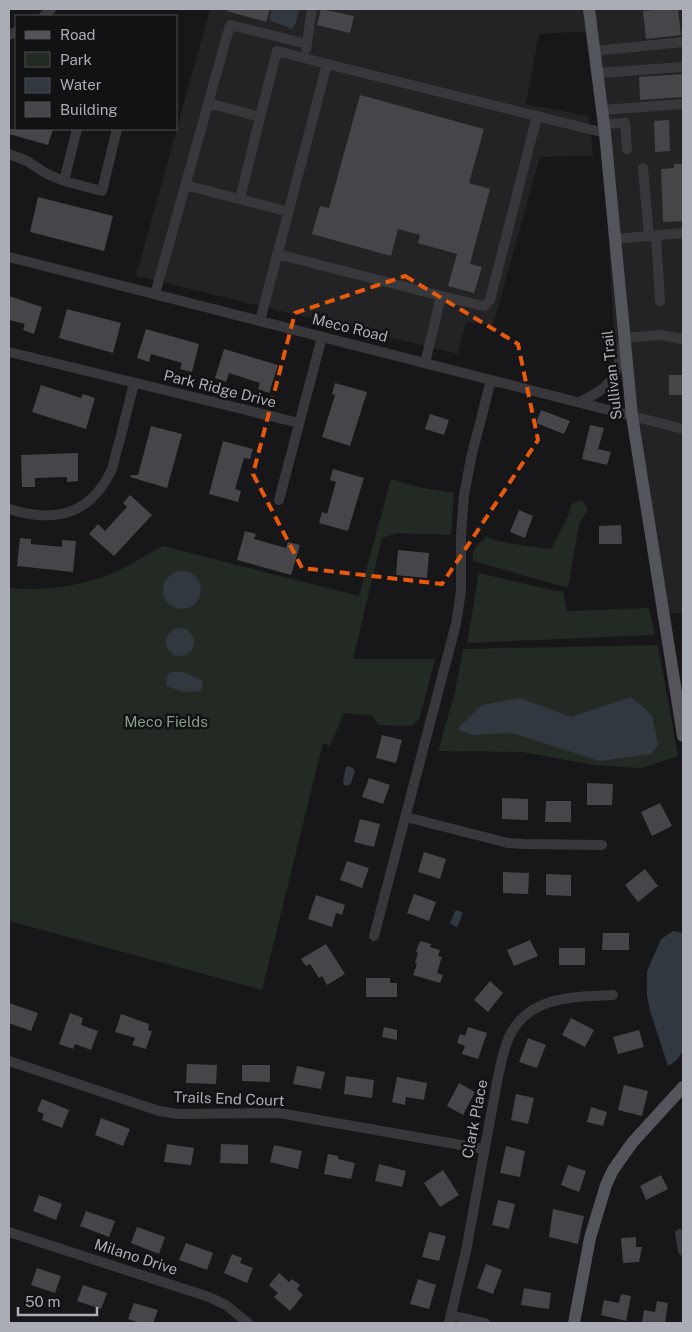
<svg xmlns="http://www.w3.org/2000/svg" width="692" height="1332" font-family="'Public Sans',sans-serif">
	<rect width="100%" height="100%" fill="#171618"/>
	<path fill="#232225" d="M210 9H683V613H667L614 335 597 31 539 34 526 104 589 116 593 156 540 157 493 325 466 322 458 354 136 276Z"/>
	<path fill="#232a24" d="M391 479 418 487 454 493 451 535 397 533 382 538 353 659H435L419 720 411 726 379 725 372 716 344 713 330 746 323 743 262 990 9 921V588C42 591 77 587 108 575 127 568 145 555 163 546L359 596Z
		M582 500 588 509 579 524 568 588 473 561C471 549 478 544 486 537L507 543 551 549 568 516 572 504Z
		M479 573 556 591H563L567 611 649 608 655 635 467 643Z
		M658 645 678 756 642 768 594 765 522 752 438 751 455 692 463 649Z"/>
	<path fill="#31383f" d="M272 9H299L296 23 292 29 269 20Z
		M163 590a19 19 0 1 1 38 0a19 19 0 1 1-38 0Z
		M166 642a14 14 0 1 1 28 0a14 14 0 1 1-28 0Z
		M170 672H183L203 681 201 691 184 692 166 686 167 676Z
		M631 697 652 715 658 745 651 754 600 761 512 733 472 735 457 729 482 705 520 698 571 717Z
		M348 766 353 768 355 771 351 783 348 786 344 785 343 781 346 767Z
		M458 910 463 913 458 926 456 927 450 923 455 911Z
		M673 931 683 933V1051L677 1060 668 1066 650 1011 647 996V971L661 939Z"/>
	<path fill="#46464a" d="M228 9H270L266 22 227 11Z
		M321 9 354 16 350 33 317 25Z
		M663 9H678L681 35 646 39 643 11Z
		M683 74V97L640 100 639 77Z
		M360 95 484 129 469 183 490 189 470 264 482 267 474 293 448 286 457 254 418 243 420 235 398 229 391 256 312 234 320 206 329 208Z
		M669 120 670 151 655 152 654 121Z
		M9 129H53L48 145 9 134Z
		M674 164H683V221L663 222 661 169 674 168Z
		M38 197 113 216 104 251 30 232Z
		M9 296 42 307 34 334 23 330 25 324 9 320Z
		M67 309 121 323 113 353 59 338Z
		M146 329 199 344 192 372 180 369 182 363 151 354 149 362 137 358Z
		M224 349 278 365 269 393 258 389 260 383 229 373 226 382 215 378Z
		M669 375H683V395H669Z
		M335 383 367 392 350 446 322 437 335 395 332 394Z
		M41 385 81 398 83 394 95 398 86 429 32 412Z
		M541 410 570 421 564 434 536 423Z
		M430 414 449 420 444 435 425 429Z
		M590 425 604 428 598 449 611 452 607 465 582 459Z
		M151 426 182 434 167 488 130 477 131 475H138Z
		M223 441 253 449 250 459 244 458 235 489 241 491 238 502 209 494Z
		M78 453V481L67 482V477L35 478V487H22L21 455Z
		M333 469 364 478 348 531 319 523 322 512 327 514 336 482 330 480Z
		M130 495 152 515 114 556 89 534 98 524 105 531 127 507 123 503Z
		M519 510 533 516 525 538 510 532Z
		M621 525 622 544H599V526Z
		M245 531 256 534 254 539 286 548 288 542 300 545 291 575 237 560Z
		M20 538 31 539V544L62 547V540L76 541 73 572 17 566Z
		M398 550 429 553 427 578 396 575Z
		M382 735 402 740 396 763 376 758Z
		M369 778 390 785 383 804 362 797Z
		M587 783 613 784 612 805H587Z
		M502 798 528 799V820L502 819Z
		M546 801H571V822H545Z
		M660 803 672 826 652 836 641 812Z
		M360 819 380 824 374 847 354 842Z
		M424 852 446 859 440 879 418 872Z
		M347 861 369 868 362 888 340 880Z
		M645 869 658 886 638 902 625 885Z
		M503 872 529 873 528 894 503 893Z
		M546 874 571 875V896L546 895Z
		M414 894 436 902 429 921 407 913Z
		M316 895 345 905 342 915 336 913 332 927 308 919Z
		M603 933H629V950H602Z
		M530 940 538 956 514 966 507 950Z
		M420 941 431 944 430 947 440 950 438 956 442 957 437 973 443 975 440 983 413 975 417 964 415 963 418 953 416 952Z
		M326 944 345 974 327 985 322 976 319 978 310 964 306 966 301 959Z
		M559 948H585V965H559Z
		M366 978H390V983H397V997H366Z
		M490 981 503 993 488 1012 474 1000Z
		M9 1003 38 1013 31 1031 9 1023Z
		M70 1013 83 1018 81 1025 98 1031 91 1050 75 1044 73 1049 59 1044Z
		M121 1014 149 1024 148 1030 152 1031 146 1049 132 1045 135 1038 115 1032Z
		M571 1018 594 1030 585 1047 562 1035Z
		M384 1027 397 1030V1040L382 1037Z
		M468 1027 487 1033 478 1059 462 1054 465 1046 457 1043 460 1034 465 1036Z
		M639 1030 644 1047 618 1054 613 1037Z
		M528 1038 546 1045 537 1068 519 1062Z
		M187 1064 217 1065 216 1084 186 1083Z
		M242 1065H270V1082L242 1081Z
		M297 1066 325 1072 321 1089 293 1084Z
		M346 1076 374 1080 372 1098 344 1094Z
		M397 1077 427 1083 424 1100 406 1097 405 1105 392 1102Z
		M459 1083 475 1092 463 1115 447 1106Z
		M624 1085 648 1091 642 1116 618 1110Z
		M516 1094 534 1098 528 1124 511 1120Z
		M42 1099 69 1110 62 1128 42 1120 44 1114 37 1111Z
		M591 1107 607 1112 603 1126 587 1122Z
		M101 1118 130 1129 123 1146 95 1135Z
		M167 1144 194 1148 191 1165 164 1162Z
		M221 1144 248 1145V1164L220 1163Z
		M274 1145 302 1151 298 1169 270 1162Z
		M506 1146 525 1151 520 1177 500 1173Z
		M328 1154 338 1156V1159L355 1163 351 1179 324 1174Z
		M379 1164 406 1171 402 1187 375 1181Z
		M568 1165 586 1171 579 1192 561 1185Z
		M443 1170 459 1195 440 1207 424 1183Z
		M661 1175 668 1189 646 1200 640 1186Z
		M39 1195 62 1204 56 1220 33 1211Z
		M498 1200 515 1204 509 1229 492 1225Z
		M553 1209 584 1216 578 1244 549 1237Z
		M86 1211 115 1221 109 1237 80 1226Z
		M137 1227 165 1237 159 1254 131 1243Z
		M429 1232 446 1236 439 1261 422 1257Z
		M636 1237V1247H642L639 1262 623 1263 621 1238Z
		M186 1243 213 1253 207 1270 179 1260Z
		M232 1254 242 1258 240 1263 253 1268 247 1283 224 1273Z
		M486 1264 502 1270 493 1294 477 1288Z
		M37 1268 61 1276 55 1293 31 1285Z
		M279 1273 289 1282 292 1279 300 1285 297 1289 303 1295 290 1311 274 1297 278 1293 269 1285Z
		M418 1279 436 1285 429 1309 410 1304Z
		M83 1285 107 1293 101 1309 77 1301Z
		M524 1288 551 1293 549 1309 521 1305Z
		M621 1294 631 1296 626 1321 601 1315 604 1300 619 1303Z
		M657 1301 668 1303 665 1323H642L644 1310 655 1312Z
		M134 1303 158 1310 153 1323H140L128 1319Z"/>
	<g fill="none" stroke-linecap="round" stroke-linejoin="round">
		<path stroke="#38383c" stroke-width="10" d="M44 16 51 9
			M9 35 16 32
			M306 49 312 9
			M595 51 683 42
			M598 73 683 67
			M208 103 260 117 240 199
			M602 110 683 104
			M260 117 277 51 327 64
			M604 124 625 123 627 149
			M77 129 64 181 102 191 117 129
			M9 154 27 161 47 174 64 181
			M643 168 649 236
			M185 185 289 212
			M656 236 660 301
			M615 239 683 233
			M277 254 441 296
			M9 257 683 429
			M155 294 230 25 307 44
			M260 321 327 64 605 133
			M9 352 299 423
			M425 363 441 296 484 306 490 300 537 116
			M579 402C616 386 616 375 624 338L660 335 683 339
			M279 500 322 337
			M9 509C54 523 90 516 112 469 115 461 116 451 119 443 124 423 129 403 134 383
			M406 817 508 843 524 844 602 845
			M374 936 456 624 461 591V535L464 495 471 458 491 380
			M9 1061 159 1111 178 1114 279 1113 484 1149
			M9 1232 209 1297 226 1305 248 1323
			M680 1234 683 1251
			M451 1315 485 1323
			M449 1323 466 1251 497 1082C500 1067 503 1051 509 1037 529 995 573 997 613 995"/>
		<path stroke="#54555b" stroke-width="12" d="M589 9 605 133 632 416 683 736
			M574 1323 590 1238 606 1185 613 1170 632 1143 683 1087"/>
	</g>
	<path fill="none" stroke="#e8590c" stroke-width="4" stroke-dasharray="10 6" stroke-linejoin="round" d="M405 276 518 344 538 440 442 584 302 568 253 474 295 313Z"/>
	<g text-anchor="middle" stroke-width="5" stroke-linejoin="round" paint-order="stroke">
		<g font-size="15" fill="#aaadb6" stroke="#121113">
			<text transform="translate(350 328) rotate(14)" y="5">Meco Road</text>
			<text transform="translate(612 375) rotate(-96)" y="5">Sullivan Trail</text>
			<text transform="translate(220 389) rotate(14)" y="5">Park Ridge Drive</text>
			<text transform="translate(229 1099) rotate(2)" y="5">Trails End Court</text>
			<text transform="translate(475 1119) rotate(-79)" y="5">Clark Place</text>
			<text transform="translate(136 1257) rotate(18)" y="5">Milano Drive</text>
		</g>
		<g font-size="15" fill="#839f88" stroke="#121113">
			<text x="166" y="727">Meco Fields</text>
		</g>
	</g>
	<rect width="692" height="1332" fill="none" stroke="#aaadb6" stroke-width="20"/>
	<rect x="15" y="15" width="162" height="115" fill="#121113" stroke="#4f4f54"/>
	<rect x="25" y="31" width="25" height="8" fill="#54555b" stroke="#4f4f54"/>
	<text x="60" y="40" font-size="15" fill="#aaadb6">Road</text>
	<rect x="25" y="52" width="25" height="15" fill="#232a24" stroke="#4f4f54"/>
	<text x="60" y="65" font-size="15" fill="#aaadb6">Park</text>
	<rect x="25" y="78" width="25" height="15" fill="#31383f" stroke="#4f4f54"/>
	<text x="60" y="90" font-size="15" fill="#aaadb6">Water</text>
	<rect x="25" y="102" width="25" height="15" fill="#46464a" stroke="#4f4f54"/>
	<text x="60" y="115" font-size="15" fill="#aaadb6">Building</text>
	<path d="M18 1307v8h79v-8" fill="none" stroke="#aaadb6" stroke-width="2.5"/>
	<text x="25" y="1307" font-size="15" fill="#aaadb6" stroke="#121113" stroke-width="4" paint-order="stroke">50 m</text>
</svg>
